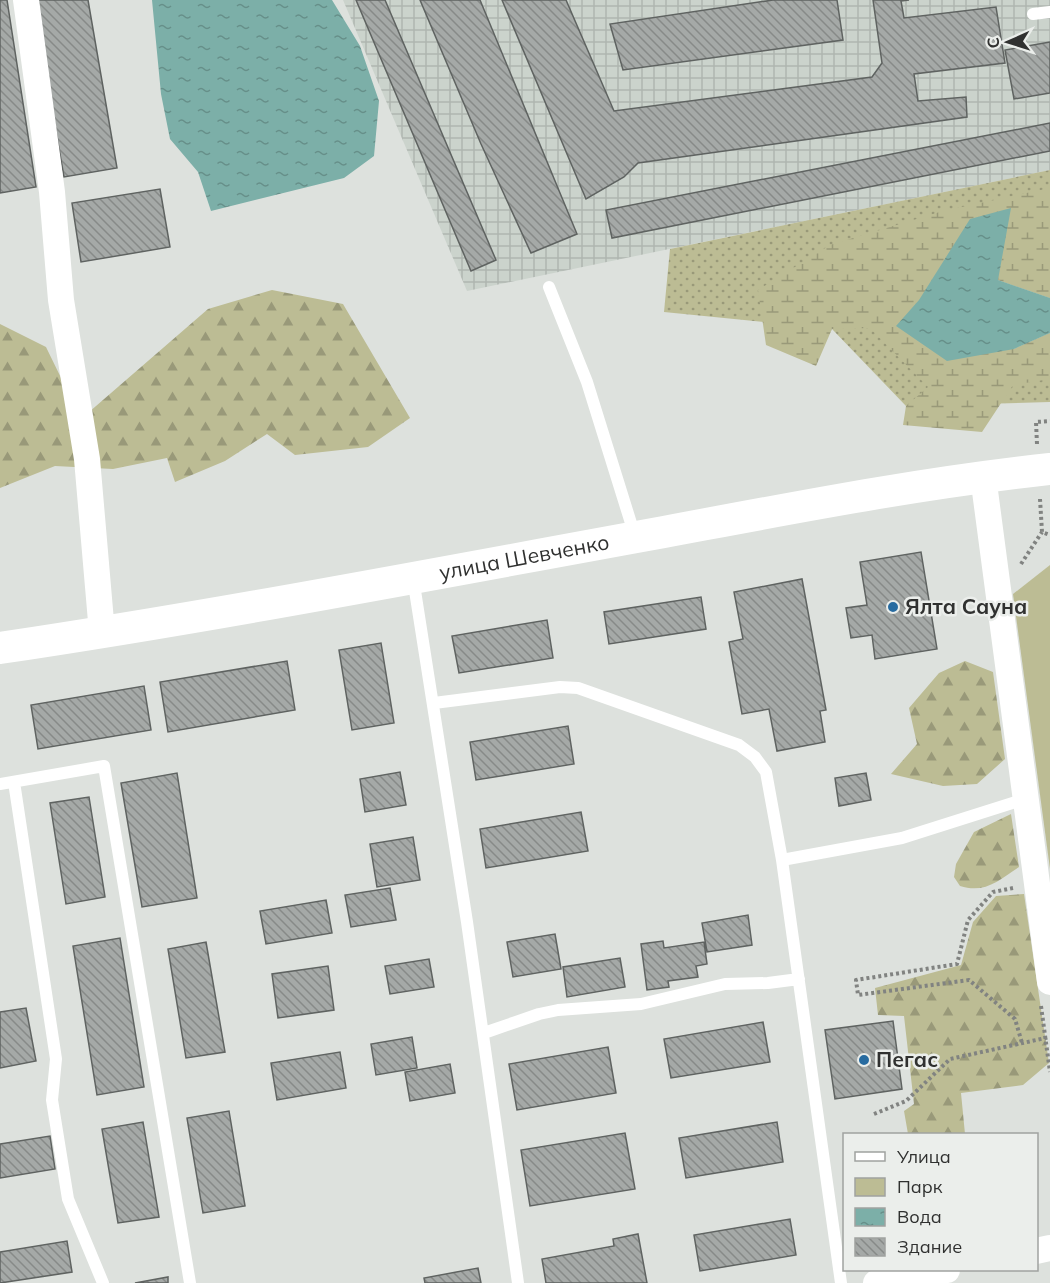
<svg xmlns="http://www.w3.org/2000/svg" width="1050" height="1283" font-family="Mulish,sans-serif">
	<defs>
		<pattern id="industrial-grid" width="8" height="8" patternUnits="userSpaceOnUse" patternTransform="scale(1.5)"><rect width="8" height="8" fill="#cbd3cc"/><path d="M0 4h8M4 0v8" fill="none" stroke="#afb6b0"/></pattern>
		<pattern id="grass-dots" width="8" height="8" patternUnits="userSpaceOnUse" patternTransform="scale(1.5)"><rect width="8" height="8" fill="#bcbc94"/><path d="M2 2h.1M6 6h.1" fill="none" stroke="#999979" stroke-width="1.8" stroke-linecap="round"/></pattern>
		<pattern id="forest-firs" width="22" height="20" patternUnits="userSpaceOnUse" patternTransform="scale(1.5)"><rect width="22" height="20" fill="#bcbc94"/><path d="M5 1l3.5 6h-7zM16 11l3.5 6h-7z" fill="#999979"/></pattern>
		<pattern id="wetland-marsh" width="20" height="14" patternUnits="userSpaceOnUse" patternTransform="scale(1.5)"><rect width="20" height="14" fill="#bcbc94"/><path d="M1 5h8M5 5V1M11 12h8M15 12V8" fill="none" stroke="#999979"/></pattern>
		<pattern id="water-ripples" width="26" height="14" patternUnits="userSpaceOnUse" patternTransform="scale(1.5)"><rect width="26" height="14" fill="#7cafa8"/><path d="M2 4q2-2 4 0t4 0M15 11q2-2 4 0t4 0" fill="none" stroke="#668f89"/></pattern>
		<pattern id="building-back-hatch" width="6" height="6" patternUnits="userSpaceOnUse" patternTransform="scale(1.5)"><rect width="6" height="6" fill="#a5a9a7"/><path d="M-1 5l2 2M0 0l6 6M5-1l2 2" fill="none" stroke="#878a88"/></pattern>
	</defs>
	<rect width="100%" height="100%" fill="#dde1dd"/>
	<path fill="url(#industrial-grid)" d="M343 0H1050V170L467 291Z"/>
	<path fill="url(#grass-dots)" d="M1050 170V298L998 280 1014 349 1050 333V402L906 406 832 329 664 312 670 249Z"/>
	<path fill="url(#forest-firs)" d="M272 290 343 304 410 418 368 447 295 455 267 434 225 461 175 482 167 458 113 469 55 466 0 488V324L46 347 81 419 208 309Z
		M965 661 993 672 1005 759 977 784 943 786 891 774 917 744 909 708 939 673Z
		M1011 814 1019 867C999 880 985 894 960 886L954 877 956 864 974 832Z
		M1024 894 1049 1063 1023 1085 961 1093 965 1134H908L904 1111 914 1104 904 1016 878 1015 875 988 961 965 973 922 996 896Z"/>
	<path fill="url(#wetland-marsh)" d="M1050 188V298L998 280 1011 208 919 300 897 326 1014 349 1050 333V379L1013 385 982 432 903 425 906 406 928 387 870 328 832 329 816 366 766 345 758 290 830 245 943 211Z"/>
	<path fill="#bcbc94" d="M1050 565V869L1013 594Z"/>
	<path fill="url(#water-ripples)" d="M152 0H332L360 46 379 101 374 156 344 178 211 211 198 172 170 139 161 94Z
		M1011 208 998 280 1050 298V333L1014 349 947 361 896 326 919 300 970 219Z"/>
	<path fill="url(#building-back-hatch)" stroke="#5f6361" stroke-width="1.5" d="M0 0H7L36 187 0 193Z
		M33 0H88L117 168 64 177Z
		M356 0H385L496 260 471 271Z
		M420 0H480L577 234 531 253 481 144Z
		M502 0H566L614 111 872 77 882 63 873 0H909L901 1 904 18 996 7 1005 63 914 74 918 101 966 97 967 117 638 163 624 177 586 199Z
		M773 0H837L843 40 623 70 610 24Z
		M1050 42V93L1014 99 1005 50Z
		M1050 123V151L612 238 606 210Z
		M160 189 170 247 81 262 72 203Z
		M921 552 937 649 875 659 872 635 851 638 846 608 867 605 860 562Z
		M802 579 826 710 820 711 825 742 777 751 769 709 742 714 729 642 743 639 734 592Z
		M701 597 706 629 609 644 604 612Z
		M547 620 553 658 459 673 452 636Z
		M381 643 394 723 352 730 339 650Z
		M287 661 295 710 168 732 160 682Z
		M144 686 151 730 38 749 31 705Z
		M568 726 574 764 476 780 470 742Z
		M400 772 406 805 365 812 360 779Z
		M177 773 197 898 142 907 121 783Z
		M866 773 871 800 839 806 835 778Z
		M89 797 105 897 66 904 50 803Z
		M581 812 588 851 486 868 480 829Z
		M413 837 420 880 377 887 370 844Z
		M390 888 396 920 351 927 345 895Z
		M326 900 332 933 266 944 260 911Z
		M748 915 752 945 707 952 702 923Z
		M555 934 561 969 513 977 507 942Z
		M120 938 144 1087 97 1095 73 946Z
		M663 941 664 948 704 942 707 964 696 966 698 977 668 981 669 987 647 990 641 944Z
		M206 942 225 1052 186 1058 168 949Z
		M620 958 625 987 567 997 563 967Z
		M429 959 434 987 390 994 385 966Z
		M328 966 334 1010 278 1018 272 974Z
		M26 1008 36 1061 0 1068V1012Z
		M893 1021 902 1089 835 1099 825 1030Z
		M763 1022 770 1062 671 1078 664 1039Z
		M412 1037 417 1068 376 1075 371 1044Z
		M608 1047 616 1093 517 1110 509 1064Z
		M340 1052 346 1088 277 1100 271 1063Z
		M450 1064 455 1093 410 1101 405 1072Z
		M229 1111 245 1206 203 1213 187 1118Z
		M143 1122 159 1217 118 1223 102 1129Z
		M777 1122 783 1162 686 1178 679 1138Z
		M625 1133 635 1189 530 1206 521 1150Z
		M50 1136 55 1169 0 1178V1144Z
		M790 1219 796 1255 700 1271 694 1235Z
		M638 1234 647 1283H546L542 1259 614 1246 613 1239Z
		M67 1241 72 1272 0 1283V1252Z
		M478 1268 481 1283H425L424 1278Z
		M168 1277V1283H135Z"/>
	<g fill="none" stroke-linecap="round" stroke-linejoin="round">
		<path stroke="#818381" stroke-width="4" stroke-dasharray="3 3" stroke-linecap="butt" d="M1037 444 1036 422 1050 421
			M1040 499 1042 532 1050 535
			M1021 564 1042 532
			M1013 888 993 892 968 920 957 964 856 980 858 995 969 980 1015 1019 1022 1043
			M1041 1006 1050 1072
			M874 1114 906 1101 950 1059 1050 1037"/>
		<path stroke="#fff" stroke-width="12" d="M1033 14 1050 12
			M549 287 587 382 635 536
			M413 578 467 922 518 1283
			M434 703 560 687 578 688 739 745 755 757 766 772 782 860 902 838 1025 799
			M14 782 56 1059 52 1100 68 1199 103 1283
			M0 784 104 766 190 1283
			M782 860 841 1283
			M484 1033 539 1014 558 1010 641 1004 725 984 768 983 799 979"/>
		<path stroke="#fff" stroke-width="26" d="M26 0 52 192 61 300 87 459 102 633
			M983 476 1050 982
			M1036 1251 1050 1248
			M876 1283 947 1270"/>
		<path stroke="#fff" stroke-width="32" id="s1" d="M0 648C222 615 443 572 664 532 793 508 920 483 1050 469"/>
	</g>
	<g fill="#276ba0" stroke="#ebeeeb" stroke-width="2">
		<circle cx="893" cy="607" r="6"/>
		<circle cx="864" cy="1060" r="6"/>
	</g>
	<g text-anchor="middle" stroke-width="5" stroke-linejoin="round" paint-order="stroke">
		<g font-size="21" fill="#303130" stroke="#ebeeeb">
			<text dy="7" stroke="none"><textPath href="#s1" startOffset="532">улица Шевченко</textPath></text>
		</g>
		<g font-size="21" font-weight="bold" fill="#303130" stroke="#ebeeeb" text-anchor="start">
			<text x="905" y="614">Ялта Сауна</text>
			<text x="876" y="1067">Пегас</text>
		</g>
	</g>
	<rect x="843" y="1133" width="195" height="138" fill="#ebeeeb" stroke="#a0a2a0" stroke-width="1.5"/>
	<rect x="855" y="1152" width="30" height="9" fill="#ffffff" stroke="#a0a2a0" stroke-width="1.5"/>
	<text x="897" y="1163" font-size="18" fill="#303130">Улица</text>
	<rect x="855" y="1178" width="30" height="18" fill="#bcbc94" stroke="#a0a2a0" stroke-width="1.5"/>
	<text x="897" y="1193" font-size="18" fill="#303130">Парк</text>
	<rect x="855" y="1208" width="30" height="18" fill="url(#water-ripples)" stroke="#a0a2a0" stroke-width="1.5"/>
	<text x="897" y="1223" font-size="18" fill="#303130">Вода</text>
	<rect x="855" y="1238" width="30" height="18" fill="url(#building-back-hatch)" stroke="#a0a2a0" stroke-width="1.5"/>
	<text x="897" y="1253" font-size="18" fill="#303130">Здание</text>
	<g transform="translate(1008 42) rotate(267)" stroke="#ebeeeb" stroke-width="4.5" paint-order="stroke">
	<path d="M0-4.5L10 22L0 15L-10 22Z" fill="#303130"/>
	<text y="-9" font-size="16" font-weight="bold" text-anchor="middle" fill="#303130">С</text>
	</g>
</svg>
